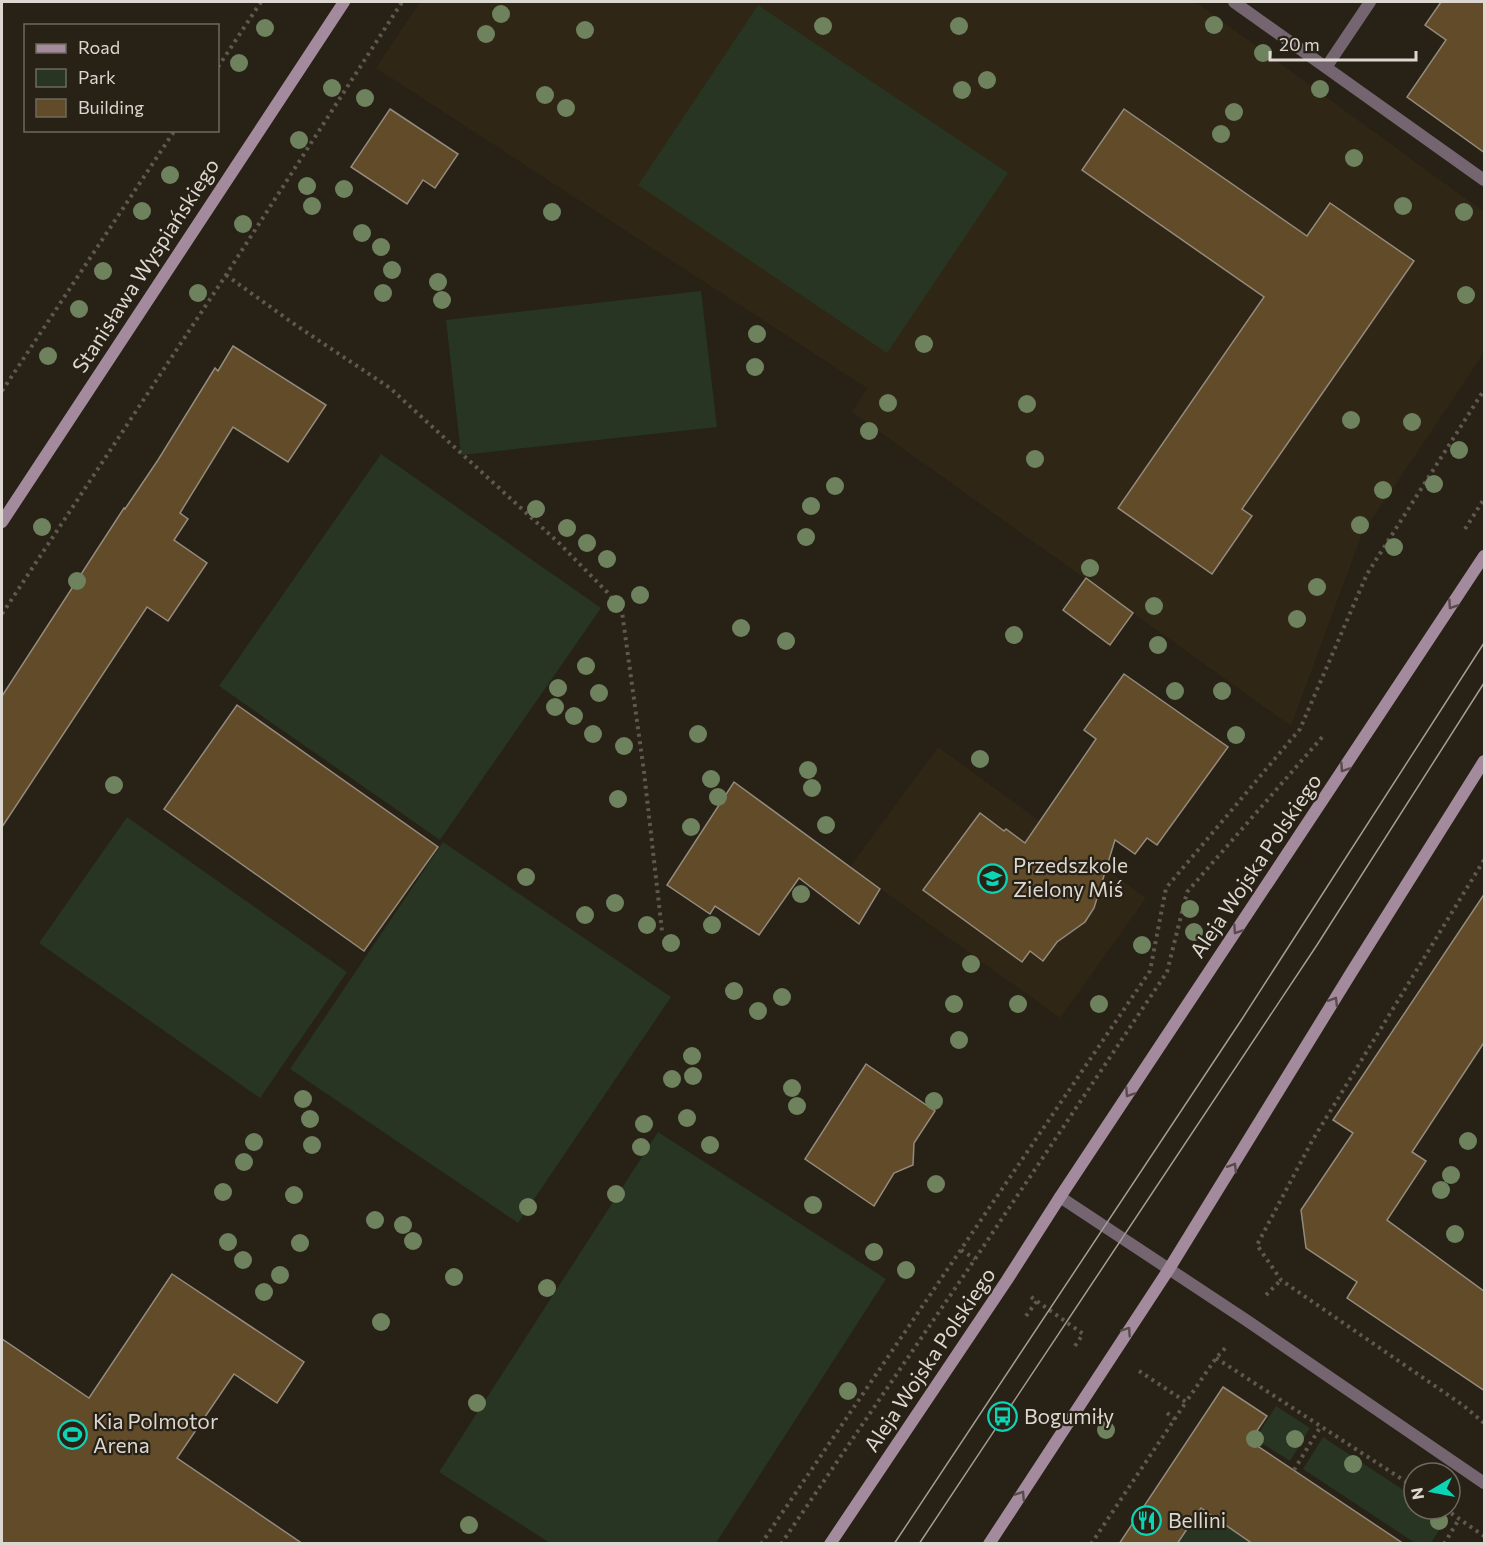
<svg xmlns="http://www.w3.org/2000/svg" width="1486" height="1545" font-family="Commissioner,sans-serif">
	<rect width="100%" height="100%" fill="#272116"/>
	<path fill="#302615" d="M420 2H1196L1484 212V353L1362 534 1291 726 852 412 867 388 376 68Z
		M938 747 1146 898 1060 1018 850 867Z"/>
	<path fill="#273522" d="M758 5 1008 173 887 353 638 185Z
		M701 291 717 427 461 455 446 320Z
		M381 454 601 608 440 840 219 686Z
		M127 817 347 972 260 1098 39 943Z
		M443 842 671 997 518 1223 290 1069Z
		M658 1132 886 1279 716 1543H550L439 1472Z
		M1276 1406 1310 1428 1290 1461 1255 1439Z
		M1323 1437 1414 1497V1509H1433L1447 1518 1431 1543H1415L1303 1469Z
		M1201 1508 1253 1543 1174 1544Z"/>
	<path fill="#614b28" stroke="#948b7e" stroke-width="1.5" d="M1441 2H1485V153L1407 97 1446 40 1425 25Z
		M390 109 458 154 435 188 423 180 407 204 351 167Z
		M1124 109 1307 236 1330 203 1414 261 1242 509 1252 516 1212 574 1118 508 1264 297 1082 170Z
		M233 346 326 405 288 462 233 427 180 513 188 519 174 540 207 563 168 621 147 607 2 827V696L124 508 125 509 158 460 215 368 218 371Z
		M1086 578 1133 613 1110 645 1063 610Z
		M1124 674 1228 747 1157 845 1147 838 1135 854 1115 840 1094 908 1085 922 1057 942 1043 961 1030 951 1022 962 923 890 980 813 1004 831 1006 829 1025 843 1096 739 1084 730Z
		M237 705 438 847 364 951 164 809Z
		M734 782 880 889 859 924 799 878 759 935 715 906 710 914 667 885Z
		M1485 893V1041L1412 1152 1426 1161 1387 1220 1485 1292V1391L1347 1298 1357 1282 1306 1248 1301 1210 1353 1133 1333 1120Z
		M866 1064 935 1111 914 1143 913 1165 894 1173 874 1206 805 1159Z
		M172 1274 304 1362 277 1403 234 1374 177 1458 303 1544H2V1339L89 1398Z
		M1223 1387 1267 1416 1250 1441 1404 1544H1253L1201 1508 1177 1544H1119Z"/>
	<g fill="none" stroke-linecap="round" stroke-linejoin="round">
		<path stroke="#5e584e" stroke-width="4" stroke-dasharray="3 4.5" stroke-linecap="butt" d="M218 67 261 2
			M226 275 297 326 390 388 559 543 607 592 622 612 644 772 662 931
			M2 391 175 130
			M1465 529 1484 499
			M2 614 226 275 402 2
			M1484 860 1312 1141 1257 1245 1281 1280 1464 1406 1484 1423
			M961 1250 975 1259
			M1266 1295 1281 1280
			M1031 1297 1086 1336
			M1026 1316 1037 1301
			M1075 1346 1083 1334
			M1216 1358 1414 1487
			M1139 1371 1186 1402 1216 1358 1228 1345
			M1167 1413 1175 1419
			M1294 1470 1321 1426
			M1445 1509 1484 1536
			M761 1544 1150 971 1166 888 1300 729 1367 574 1484 390
			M781 1544 975 1259 1167 972 1187 892 1324 735
			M1091 1544 1186 1402
			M1444 1544 1459 1519"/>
		<path stroke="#746570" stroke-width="12" d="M1327 66 1370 2"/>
		<path stroke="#746570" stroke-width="12" d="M1234 2 1484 180
			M1060 1197 1246 1320 1484 1483"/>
		<path stroke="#a38b9d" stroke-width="12" d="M2 522 344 2
			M830 1544 1007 1280 1060 1197 1484 556
			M989 1544 1169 1269 1351 973 1484 761"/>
		<path stroke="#a39e95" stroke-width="1.5" d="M894 1544 1242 1019 1484 643
			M919 1544 1317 945 1484 683"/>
	</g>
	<g fill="#6e825e">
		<circle cx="501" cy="14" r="9"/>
		<circle cx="1214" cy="25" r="9"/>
		<circle cx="823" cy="26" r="9"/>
		<circle cx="959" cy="26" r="9"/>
		<circle cx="265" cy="28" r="9"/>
		<circle cx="585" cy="30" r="9"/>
		<circle cx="486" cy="34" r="9"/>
		<circle cx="1263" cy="53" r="9"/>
		<circle cx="239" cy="63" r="9"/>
		<circle cx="987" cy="80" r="9"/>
		<circle cx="332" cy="88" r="9"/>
		<circle cx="1320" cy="89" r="9"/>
		<circle cx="962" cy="90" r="9"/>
		<circle cx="545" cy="95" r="9"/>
		<circle cx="365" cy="98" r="9"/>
		<circle cx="566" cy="108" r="9"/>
		<circle cx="1234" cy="112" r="9"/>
		<circle cx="1221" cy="134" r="9"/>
		<circle cx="299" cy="140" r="9"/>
		<circle cx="1354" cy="158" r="9"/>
		<circle cx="170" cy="175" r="9"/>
		<circle cx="307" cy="186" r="9"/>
		<circle cx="344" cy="189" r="9"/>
		<circle cx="312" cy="206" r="9"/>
		<circle cx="1403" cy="206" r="9"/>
		<circle cx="142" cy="211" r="9"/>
		<circle cx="552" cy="212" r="9"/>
		<circle cx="1464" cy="212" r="9"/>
		<circle cx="243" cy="224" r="9"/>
		<circle cx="362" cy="233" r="9"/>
		<circle cx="381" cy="247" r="9"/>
		<circle cx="392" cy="270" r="9"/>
		<circle cx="103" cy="271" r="9"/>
		<circle cx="438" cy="282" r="9"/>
		<circle cx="198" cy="293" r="9"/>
		<circle cx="383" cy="293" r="9"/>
		<circle cx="1466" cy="295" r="9"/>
		<circle cx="442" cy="300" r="9"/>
		<circle cx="79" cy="309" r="9"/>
		<circle cx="757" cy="334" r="9"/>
		<circle cx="924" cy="344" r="9"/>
		<circle cx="48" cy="356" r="9"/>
		<circle cx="755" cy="367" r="9"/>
		<circle cx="888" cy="403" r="9"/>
		<circle cx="1027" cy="404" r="9"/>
		<circle cx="1351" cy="420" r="9"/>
		<circle cx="1412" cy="422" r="9"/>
		<circle cx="869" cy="431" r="9"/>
		<circle cx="1459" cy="450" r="9"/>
		<circle cx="1035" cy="459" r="9"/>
		<circle cx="1434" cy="484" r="9"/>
		<circle cx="835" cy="486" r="9"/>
		<circle cx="1383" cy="490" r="9"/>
		<circle cx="811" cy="506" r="9"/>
		<circle cx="536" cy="509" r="9"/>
		<circle cx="1360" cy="525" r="9"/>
		<circle cx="42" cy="527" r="9"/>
		<circle cx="567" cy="528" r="9"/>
		<circle cx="806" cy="537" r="9"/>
		<circle cx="587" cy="543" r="9"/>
		<circle cx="1394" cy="547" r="9"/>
		<circle cx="607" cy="559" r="9"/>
		<circle cx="1090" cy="568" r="9"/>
		<circle cx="77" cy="581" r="9"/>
		<circle cx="1317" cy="587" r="9"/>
		<circle cx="640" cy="595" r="9"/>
		<circle cx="616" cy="604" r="9"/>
		<circle cx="1154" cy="606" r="9"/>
		<circle cx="1297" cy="619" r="9"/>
		<circle cx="741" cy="628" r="9"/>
		<circle cx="1014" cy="635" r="9"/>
		<circle cx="786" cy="641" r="9"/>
		<circle cx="1158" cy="645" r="9"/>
		<circle cx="586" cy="666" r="9"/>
		<circle cx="558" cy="688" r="9"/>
		<circle cx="1175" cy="691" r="9"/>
		<circle cx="1222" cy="691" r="9"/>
		<circle cx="599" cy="693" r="9"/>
		<circle cx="555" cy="707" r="9"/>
		<circle cx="574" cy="716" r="9"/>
		<circle cx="593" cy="734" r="9"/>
		<circle cx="698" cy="734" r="9"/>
		<circle cx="1236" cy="735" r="9"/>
		<circle cx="624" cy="746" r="9"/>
		<circle cx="980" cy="759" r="9"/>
		<circle cx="808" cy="770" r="9"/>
		<circle cx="711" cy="779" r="9"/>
		<circle cx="114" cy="785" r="9"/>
		<circle cx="812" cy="788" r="9"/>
		<circle cx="718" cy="797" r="9"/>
		<circle cx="618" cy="799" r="9"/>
		<circle cx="826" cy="825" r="9"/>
		<circle cx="691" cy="827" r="9"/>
		<circle cx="526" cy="877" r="9"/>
		<circle cx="801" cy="894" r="9"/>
		<circle cx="615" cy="903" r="9"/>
		<circle cx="1190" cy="909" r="9"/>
		<circle cx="585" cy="915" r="9"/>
		<circle cx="647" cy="925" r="9"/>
		<circle cx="712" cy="925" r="9"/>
		<circle cx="1194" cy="932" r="9"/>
		<circle cx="671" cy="943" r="9"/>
		<circle cx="1142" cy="945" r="9"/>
		<circle cx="971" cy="964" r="9"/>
		<circle cx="734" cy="991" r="9"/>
		<circle cx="782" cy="997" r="9"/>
		<circle cx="954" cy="1004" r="9"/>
		<circle cx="1018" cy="1004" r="9"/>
		<circle cx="1099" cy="1004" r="9"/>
		<circle cx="758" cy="1011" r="9"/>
		<circle cx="959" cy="1040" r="9"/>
		<circle cx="692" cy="1056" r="9"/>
		<circle cx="693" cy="1076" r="9"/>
		<circle cx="672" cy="1079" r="9"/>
		<circle cx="792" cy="1088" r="9"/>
		<circle cx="303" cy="1099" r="9"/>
		<circle cx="934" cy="1101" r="9"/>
		<circle cx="797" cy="1106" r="9"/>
		<circle cx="687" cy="1118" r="9"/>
		<circle cx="310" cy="1119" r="9"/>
		<circle cx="644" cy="1124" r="9"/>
		<circle cx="1468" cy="1141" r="9"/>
		<circle cx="254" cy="1142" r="9"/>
		<circle cx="312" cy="1145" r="9"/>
		<circle cx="710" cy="1145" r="9"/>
		<circle cx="641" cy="1147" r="9"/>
		<circle cx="244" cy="1162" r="9"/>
		<circle cx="1451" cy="1175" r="9"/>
		<circle cx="936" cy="1184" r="9"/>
		<circle cx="1441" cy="1190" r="9"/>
		<circle cx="223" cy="1192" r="9"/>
		<circle cx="616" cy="1194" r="9"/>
		<circle cx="294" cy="1195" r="9"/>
		<circle cx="813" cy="1205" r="9"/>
		<circle cx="528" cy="1207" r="9"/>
		<circle cx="375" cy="1220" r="9"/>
		<circle cx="403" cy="1225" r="9"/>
		<circle cx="1455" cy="1234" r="9"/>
		<circle cx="413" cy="1241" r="9"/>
		<circle cx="228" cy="1242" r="9"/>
		<circle cx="300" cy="1243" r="9"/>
		<circle cx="874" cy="1252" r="9"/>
		<circle cx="243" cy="1260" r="9"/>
		<circle cx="906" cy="1270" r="9"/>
		<circle cx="280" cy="1275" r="9"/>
		<circle cx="454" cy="1277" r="9"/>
		<circle cx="547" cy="1288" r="9"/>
		<circle cx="264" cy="1292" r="9"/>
		<circle cx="381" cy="1322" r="9"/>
		<circle cx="848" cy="1391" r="9"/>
		<circle cx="477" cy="1403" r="9"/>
		<circle cx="1106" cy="1430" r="9"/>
		<circle cx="1255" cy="1439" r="9"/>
		<circle cx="1295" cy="1439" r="9"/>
		<circle cx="1353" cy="1464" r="9"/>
		<circle cx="1439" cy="1521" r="9"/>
		<circle cx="469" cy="1525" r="9"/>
	</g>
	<defs><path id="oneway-chevron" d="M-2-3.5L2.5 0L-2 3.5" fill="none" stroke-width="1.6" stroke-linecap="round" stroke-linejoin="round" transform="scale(1.5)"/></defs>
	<g stroke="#594b4c">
		<use href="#oneway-chevron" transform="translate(1452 605) rotate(124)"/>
		<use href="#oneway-chevron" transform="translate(1344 768) rotate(124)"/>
		<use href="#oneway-chevron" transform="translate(1237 930) rotate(124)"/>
		<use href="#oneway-chevron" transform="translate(1334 1001) rotate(-59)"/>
		<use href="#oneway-chevron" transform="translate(1129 1093) rotate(124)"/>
		<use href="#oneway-chevron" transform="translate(1233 1167) rotate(-59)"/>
		<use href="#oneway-chevron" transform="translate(1127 1331) rotate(-56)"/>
		<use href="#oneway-chevron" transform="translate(1021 1495) rotate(-57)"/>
	</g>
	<defs>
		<symbol id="school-ring" viewBox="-11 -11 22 22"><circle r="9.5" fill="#272116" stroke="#0cd5b5" stroke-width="1.5"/><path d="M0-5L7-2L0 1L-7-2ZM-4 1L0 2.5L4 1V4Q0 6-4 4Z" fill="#0cd5b5"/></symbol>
		<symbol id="bus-ring" viewBox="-11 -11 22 22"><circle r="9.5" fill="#272116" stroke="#0cd5b5" stroke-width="1.5"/><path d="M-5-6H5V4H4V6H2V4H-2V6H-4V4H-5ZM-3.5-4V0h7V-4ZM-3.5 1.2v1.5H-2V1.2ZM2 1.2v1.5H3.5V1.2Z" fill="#0cd5b5"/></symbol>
		<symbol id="stadium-ring" viewBox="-11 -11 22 22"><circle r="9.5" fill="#272116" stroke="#0cd5b5" stroke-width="1.5"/><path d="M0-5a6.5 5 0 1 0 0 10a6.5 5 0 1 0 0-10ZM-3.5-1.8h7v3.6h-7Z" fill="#0cd5b5"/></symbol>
		<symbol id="restaurant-ring" viewBox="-11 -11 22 22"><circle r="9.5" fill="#272116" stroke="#0cd5b5" stroke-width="1.5"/><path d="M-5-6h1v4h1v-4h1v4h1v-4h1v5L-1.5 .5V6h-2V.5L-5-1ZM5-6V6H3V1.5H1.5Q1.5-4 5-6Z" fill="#0cd5b5"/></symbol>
	</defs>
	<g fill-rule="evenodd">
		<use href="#school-ring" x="976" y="862" width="33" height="33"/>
		<use href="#bus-ring" x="986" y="1400" width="33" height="33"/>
		<use href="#stadium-ring" x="56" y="1418" width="33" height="33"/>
		<use href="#restaurant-ring" x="1130" y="1504" width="33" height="33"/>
	</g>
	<g text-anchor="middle" stroke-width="4.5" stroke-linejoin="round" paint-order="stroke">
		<g font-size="21" fill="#dcd7d0" stroke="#272116">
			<text transform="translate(146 266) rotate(-57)" y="7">Stanisława Wyspiańskiego</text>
			<text transform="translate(1256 866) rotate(-56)" y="7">Aleja Wojska Polskiego</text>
			<text transform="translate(930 1360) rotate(-56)" y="7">Aleja Wojska Polskiego</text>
		</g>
		<g font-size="21" fill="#dcd7d0" stroke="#272116" text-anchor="start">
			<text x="1013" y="873">Przedszkole<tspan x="1013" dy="24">Zielony Miś</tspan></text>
			<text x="1024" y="1424">Bogumiły</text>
			<text x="93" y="1429">Kia Polmotor<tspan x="93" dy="24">Arena</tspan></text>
			<text x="1168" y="1528">Bellini</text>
		</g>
	</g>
	<rect width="1486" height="1545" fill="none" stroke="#dcd7d0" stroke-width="6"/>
	<rect x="24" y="24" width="195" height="108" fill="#272116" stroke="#6f6a60" stroke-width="1.5"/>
	<rect x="36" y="44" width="30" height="9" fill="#a38b9d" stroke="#6f6a60" stroke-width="1.5"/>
	<text x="78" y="54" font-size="18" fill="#dcd7d0">Road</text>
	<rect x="36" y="69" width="30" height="18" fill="#273522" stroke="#6f6a60" stroke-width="1.5"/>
	<text x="78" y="84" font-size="18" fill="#dcd7d0">Park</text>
	<rect x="36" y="99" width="30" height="18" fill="#614b28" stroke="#6f6a60" stroke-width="1.5"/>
	<text x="78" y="114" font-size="18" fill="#dcd7d0">Building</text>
	<g transform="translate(1432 1491) rotate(260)"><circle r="28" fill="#272116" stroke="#6f6a60" stroke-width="1.5"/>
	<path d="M0-4.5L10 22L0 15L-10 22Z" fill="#0cd5b5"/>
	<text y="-9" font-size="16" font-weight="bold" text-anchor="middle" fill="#dcd7d0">N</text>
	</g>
	<path d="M1270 51v9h146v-9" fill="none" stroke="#dcd7d0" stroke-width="3"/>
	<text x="1279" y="51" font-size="18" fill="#dcd7d0" stroke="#272116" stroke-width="4.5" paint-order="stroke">20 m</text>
</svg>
